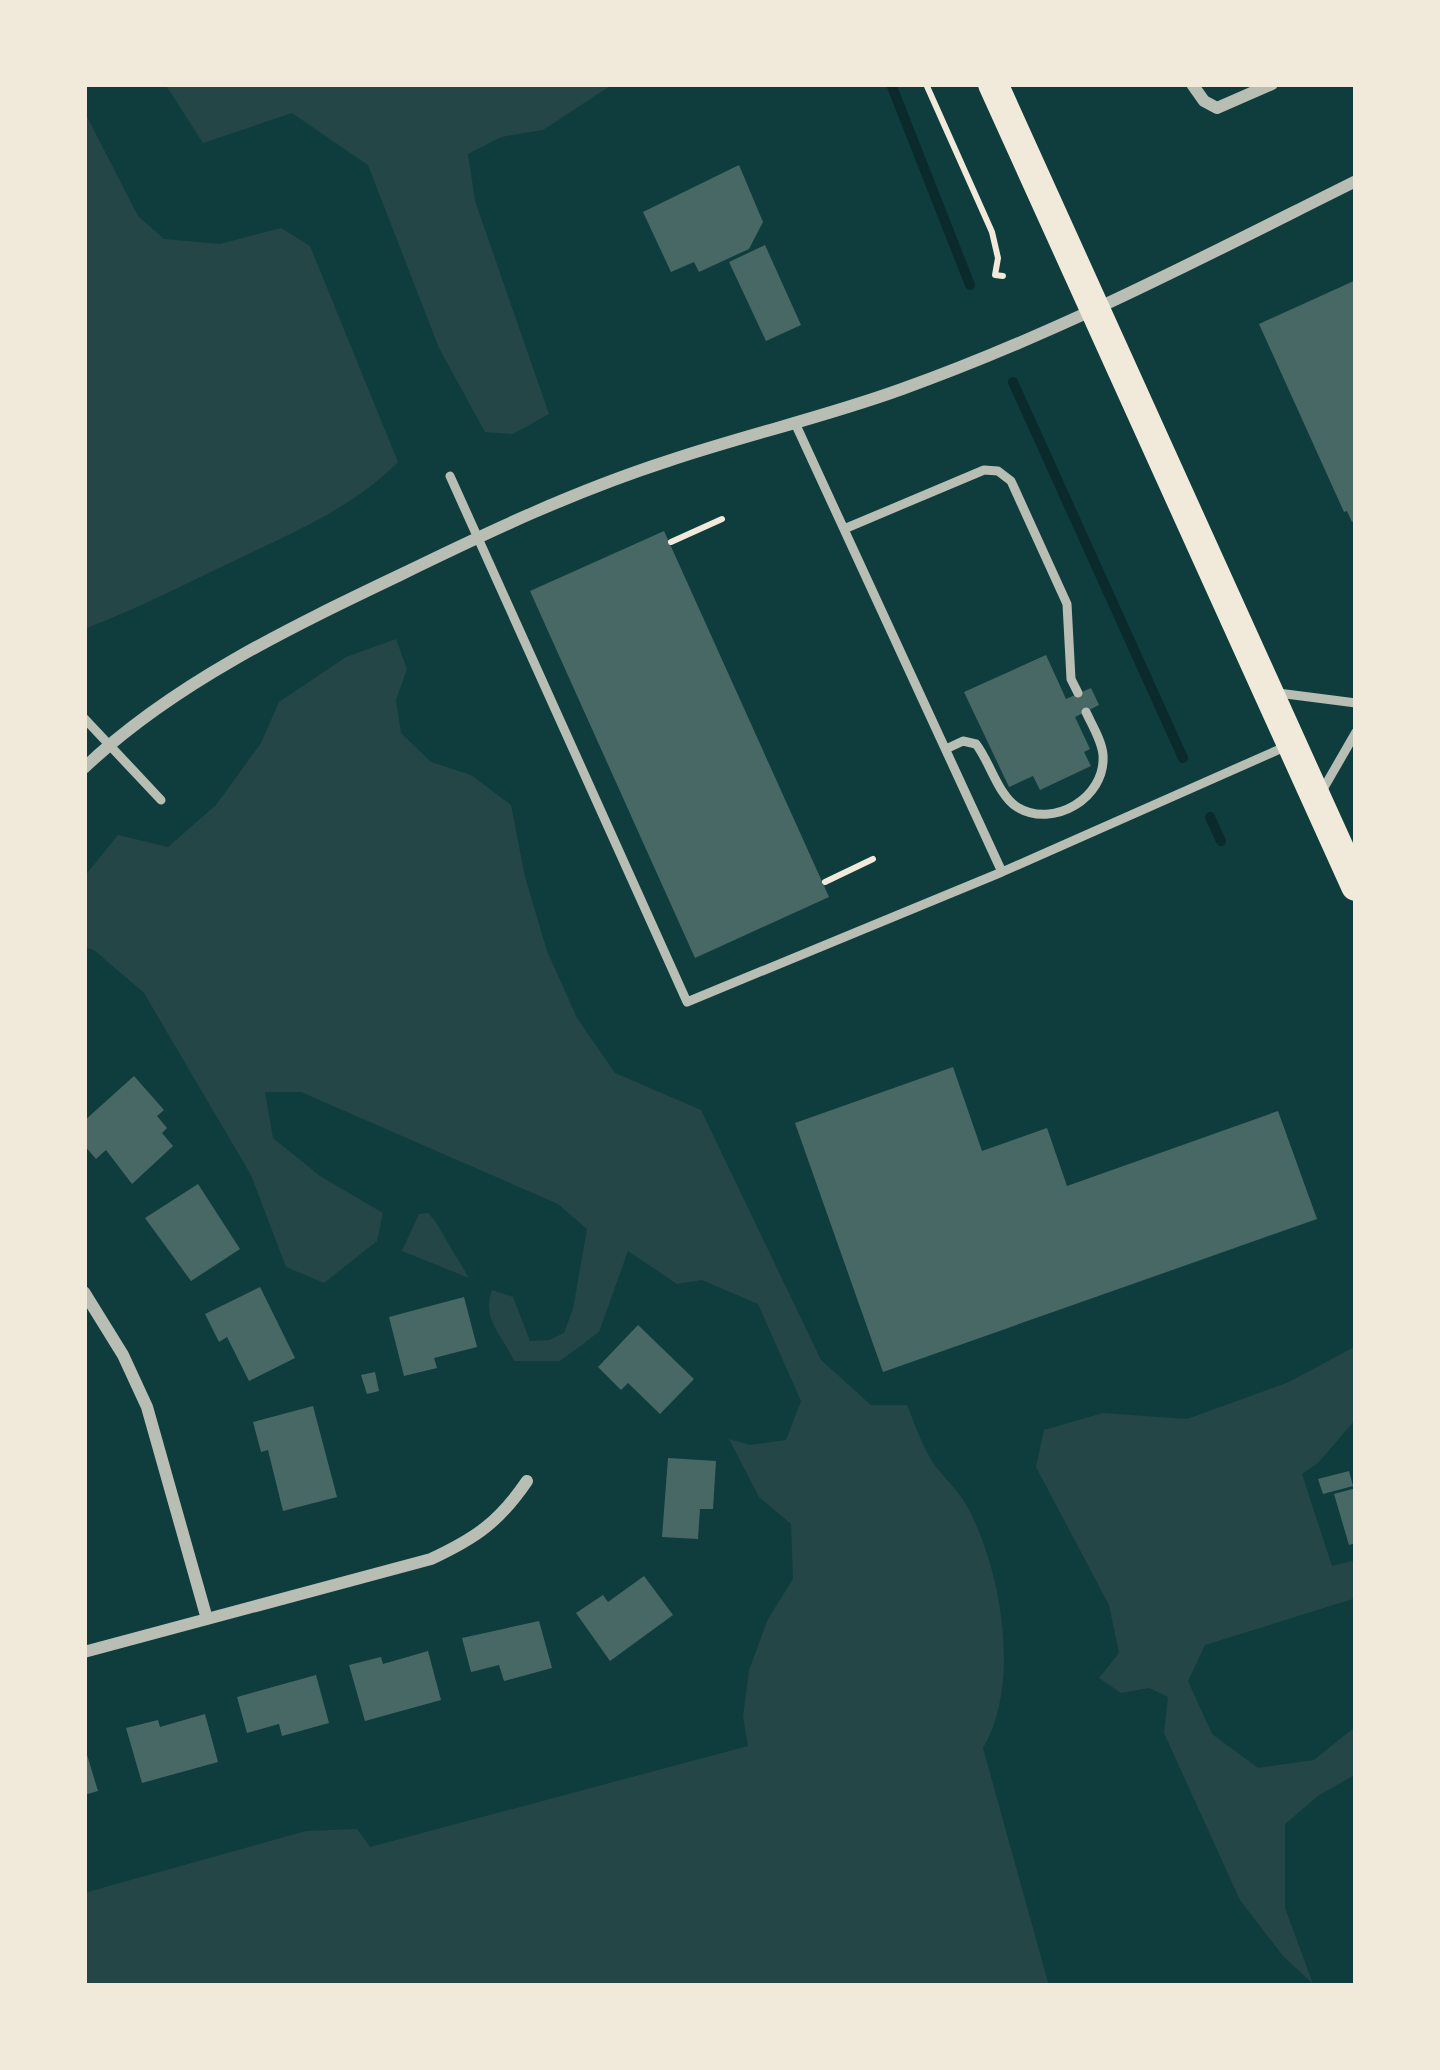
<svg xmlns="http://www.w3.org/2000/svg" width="1440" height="2070" font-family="'Sofia Sans Condensed',sans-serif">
	<rect width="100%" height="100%" fill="#0f3d3e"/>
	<path fill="#244646" d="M165 84H613L543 130 501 137 468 154 475 201 549 414 513 434 485 432 439 348 368 165 292 113 203 143Z
		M84 111 138 216 164 239 220 244 281 228 310 246 398 462C354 507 294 532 238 559 187 583 137 609 84 629Z
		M396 639 407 669 396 700 401 733 431 762 471 775 511 805 525 877 547 951 577 1018 615 1073 701 1110 821 1360 871 1405H907C915 1424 922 1447 934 1464 945 1479 960 1492 968 1508 1002 1572 1021 1684 983 1748L1049 1986H84V1893L306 1831 357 1829 370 1847 748 1746 743 1717 749 1670 768 1619 793 1579 791 1524 759 1497 729 1439 750 1445 786 1440 801 1401 758 1304 702 1280 677 1284 628 1251 599 1332 560 1361H514C503 1335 481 1320 492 1290L513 1297 530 1341 549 1340 564 1333 573 1309 587 1229 558 1204 301 1092H265L273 1138 320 1176 383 1213 377 1241 324 1283 286 1267 251 1175 144 993 94 950 84 947V877L118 835 168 847 216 805 261 743 279 702 346 657Z
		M428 1213 435 1221 469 1278 402 1251 419 1214Z
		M1356 1346V1419L1318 1463 1302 1474 1332 1566 1356 1560V1598L1205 1645 1188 1681 1212 1734 1258 1768 1314 1760 1356 1726V1774L1318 1796 1285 1824V1908L1313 1984 1283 1956 1240 1900 1164 1733 1168 1697 1149 1688 1121 1693 1099 1678 1119 1653 1109 1605 1036 1467 1044 1430 1103 1413 1187 1419 1289 1382Z"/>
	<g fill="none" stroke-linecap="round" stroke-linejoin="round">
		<path stroke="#0a2a2b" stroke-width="10" d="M891 84 970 285
			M1013 382 1183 758
			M1210 817 1221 841"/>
	</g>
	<path fill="#486865" d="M739 165 763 222 749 249 699 272 694 262 671 272 643 212Z
		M765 245 801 325 766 341 729 262Z
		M1356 280V520L1352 522 1347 511 1344 512 1259 324Z
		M664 531 829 897 695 958 530 591Z
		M1046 655 1066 699 1091 688 1099 705 1075 717 1090 749 1084 752 1091 766 1040 790 1033 776 1009 787 964 692Z
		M953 1067 982 1151 1047 1128 1067 1186 1278 1111 1317 1219 883 1372 795 1123Z
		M134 1076 164 1110 157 1116 167 1128 162 1133 173 1146 132 1184 106 1150 96 1159 84 1145V1121Z
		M198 1184 240 1249 191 1281 145 1218Z
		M260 1287 295 1358 249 1381 227 1337 219 1342 205 1314Z
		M464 1297 477 1347 434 1358 437 1368 404 1376 389 1317Z
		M638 1325 694 1379 660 1414 628 1383 621 1390 598 1367Z
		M375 1372 379 1391 367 1394 361 1375Z
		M313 1406 337 1497 283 1511 268 1450 261 1452 253 1422Z
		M668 1458 716 1461 713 1509H700L698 1539 662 1537Z
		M1349 1471 1353 1486 1323 1494 1318 1479Z
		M1356 1488V1543L1349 1545 1334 1494Z
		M644 1576 673 1615 610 1661 576 1613 603 1595 608 1602Z
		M539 1621 552 1668 504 1681 499 1665 471 1672 462 1638Z
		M428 1651 441 1700 365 1721 349 1665 381 1657 383 1664Z
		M316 1675 329 1723 282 1736 279 1724 247 1733 237 1697Z
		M205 1714 218 1762 142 1783 126 1728 158 1720 160 1727Z
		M84 1745 98 1791 84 1795Z"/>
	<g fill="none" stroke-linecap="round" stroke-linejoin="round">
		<path stroke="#f1e9da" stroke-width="6" d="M926 84 992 232 998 258 995 275 1003 276
			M671 542 722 519
			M825 882 873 859"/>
		<path stroke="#b8beb3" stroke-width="9" d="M795 423 1002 872
			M450 476 687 1002 1002 872 1287 746
			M844 529 984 470 998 471 1011 481 1067 604 1071 679 1078 693
			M1278 693 1356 703
			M84 718 161 800
			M946 749 963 741 976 744C990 762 998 795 1017 807 1053 829 1106 798 1103 755 1102 741 1092 725 1086 712
			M1322 791 1356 732"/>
		<path stroke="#b8beb3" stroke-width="12" d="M1192 84 1204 101 1217 108 1272 84
			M84 768C172 684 291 627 400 575 488 532 575 491 668 461 745 435 825 417 902 389 1059 333 1207 255 1356 181
			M84 1292 123 1355 147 1407 207 1619
			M84 1652 431 1559C476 1538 499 1522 527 1481"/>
		<path stroke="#f1e9da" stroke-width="30" d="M993 84 1356 886"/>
	</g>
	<rect width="1440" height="2070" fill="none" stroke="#f1e9da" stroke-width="174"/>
</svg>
